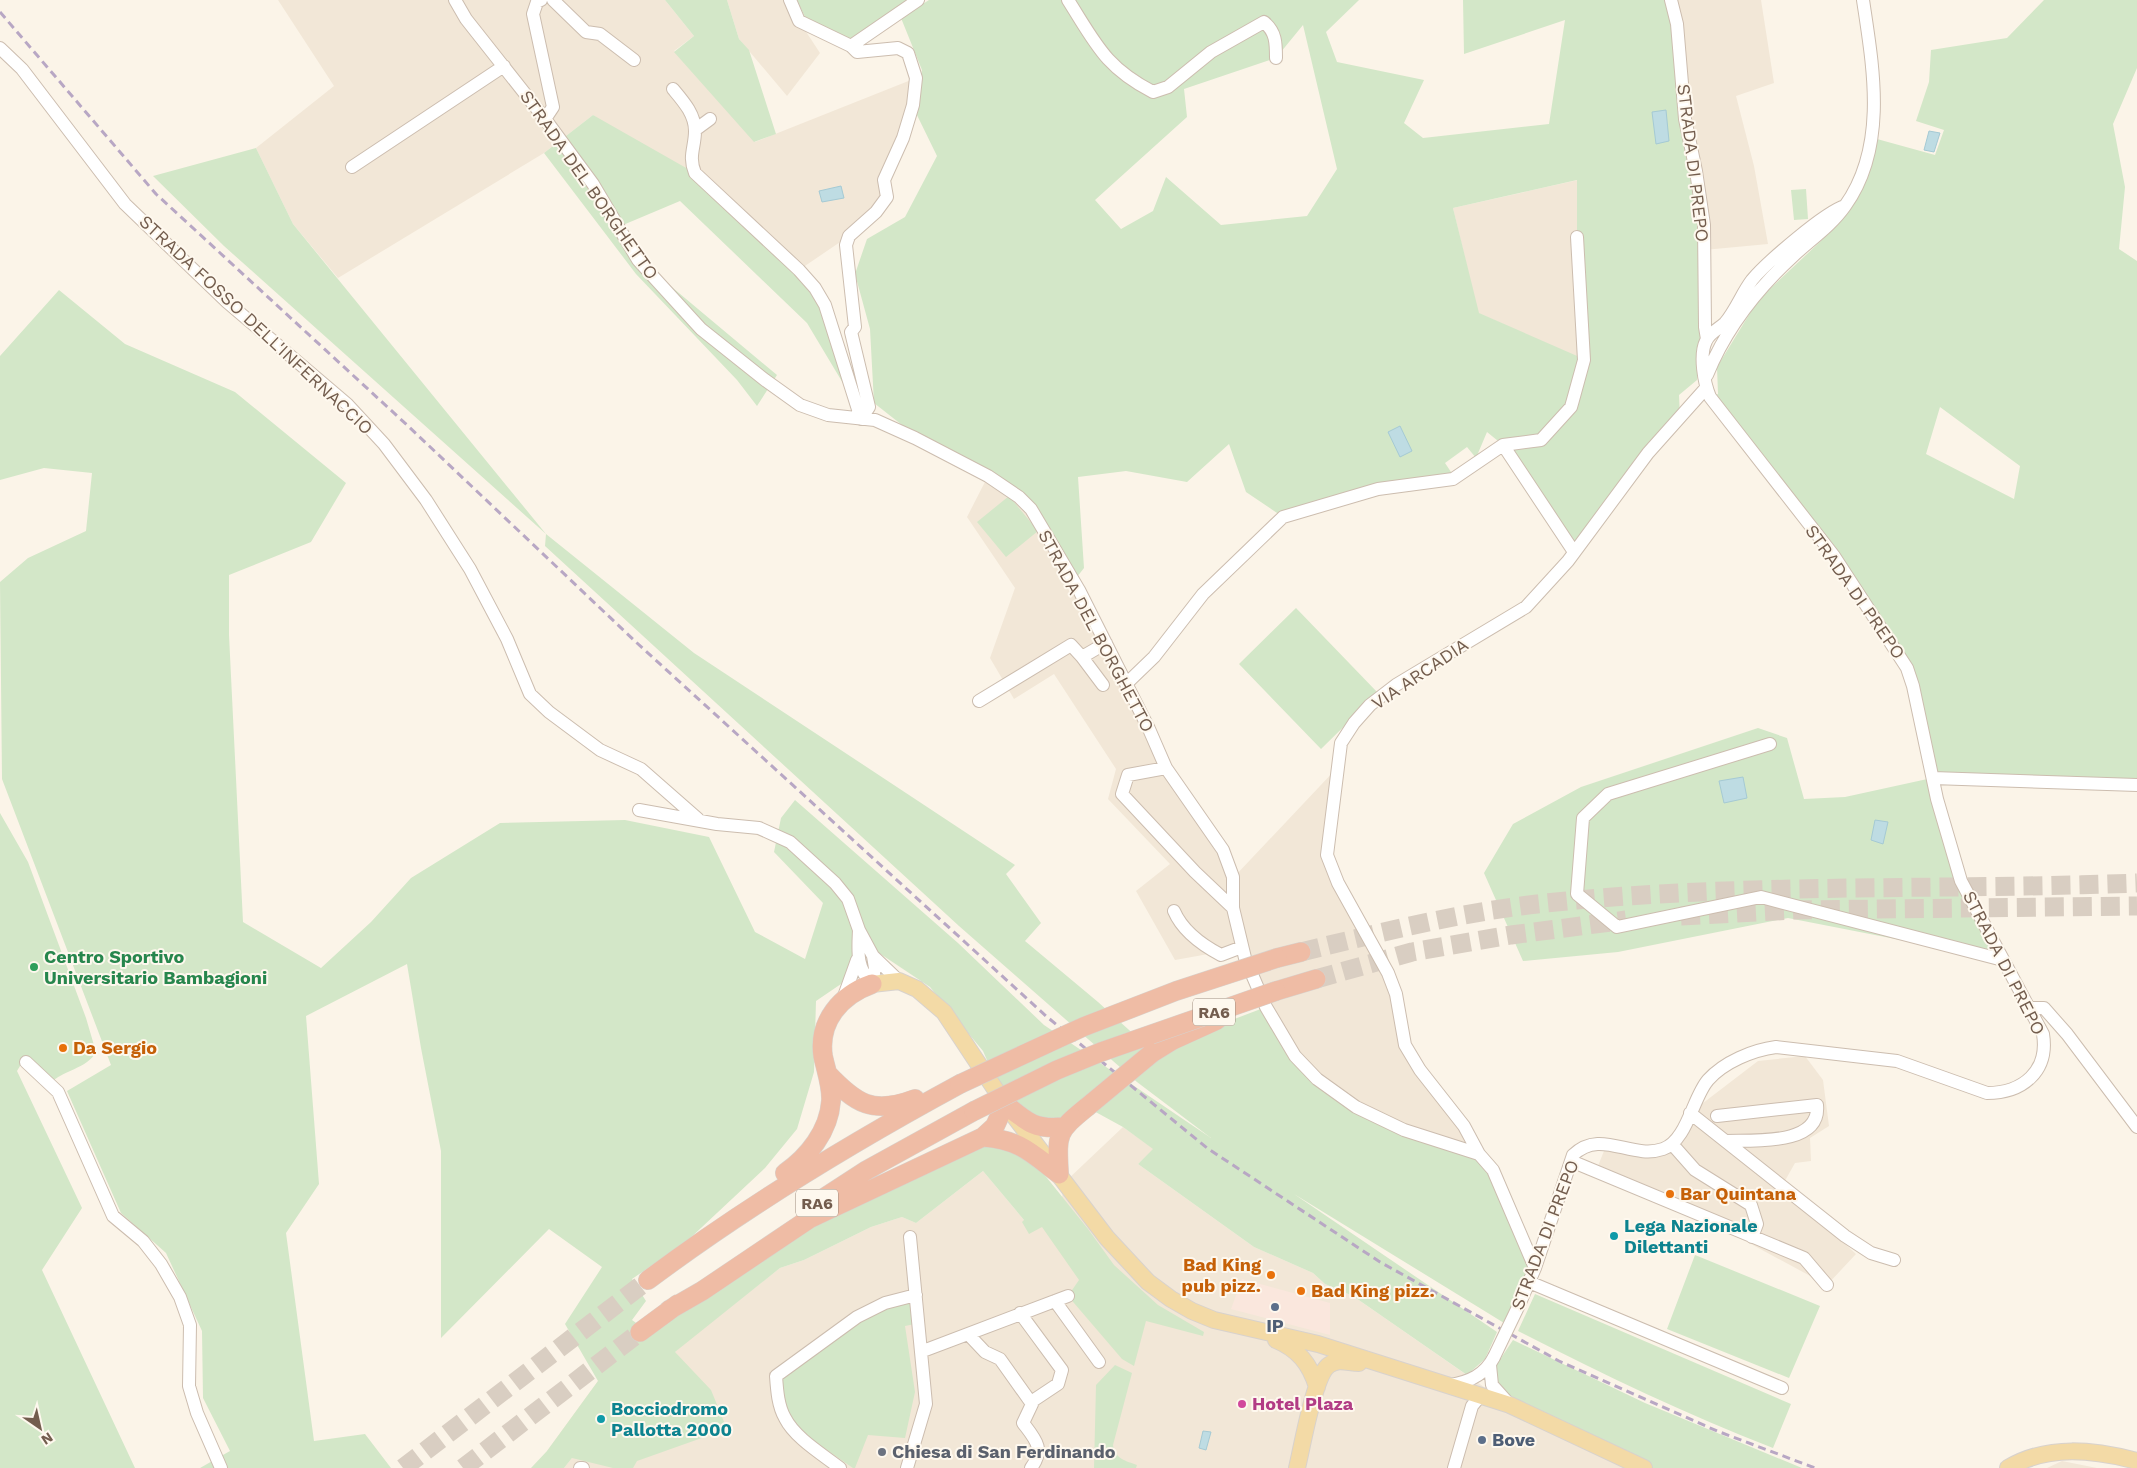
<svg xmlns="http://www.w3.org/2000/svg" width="2137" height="1468" font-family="'Work Sans',sans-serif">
	<rect width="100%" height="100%" fill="#fbf4e8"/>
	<path fill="#f2e7d7" d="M278 0H665L694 36 674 51 755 142 916 78 884 180 887 197 849 236 799 270 593 115 544 153 338 278 293 224 256 148 334 86Z
		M727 0H790L799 21 820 53 787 96 739 39Z
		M1671 0H1761L1774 83 1736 96 1754 166 1768 244 1704 250Z
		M1578 180 1577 297 1584 360 1478 313 1453 208Z
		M988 476 1031 509 1149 729 1234 877 1336 769 1329 834 1338 883 1388 973 1405 1045 1479 1154 1356 1107 1295 1056 1242 948 1175 960 1136 891 1170 864 1108 799 1116 769 1054 674 1014 699 990 658 1015 588 967 517Z
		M1805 1056 1823 1080 1829 1126 1810 1138 1811 1161 1795 1163 1782 1186 1856 1254 1827 1285 1751 1244 1735 1224 1598 1166 1604 1151 1665 1149 1690 1113 1758 1061Z
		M1123 1127 1154 1149 1138 1164 1254 1247 1313 1273 1325 1284 1353 1296 1510 1405 1643 1468H564L572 1458 547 1451 598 1381 637 1386 686 1342 780 1268 804 1260 871 1227 902 1217 916 1223 983 1171 1024 1220 1062 1197 1065 1182Z
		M2062 1461 2097 1468H2047Z"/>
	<path fill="#fae7dd" d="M1242 1279 1330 1303V1335L1231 1309Z"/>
	<path fill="#d3e7c8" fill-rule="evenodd" d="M665 0H727L739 39 749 50 776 134 754 142 674 52 694 36Z
		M797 0H916L849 45 805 17Z
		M929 0H1359L1326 32 1337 62 1424 80 1404 123 1423 138 1549 124 1565 20 1464 54 1463 0H1665L1672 27 1677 94 1698 226 1700 340 1697 380 1679 395 1680 418 1574 552 1503 445 1487 432 1476 458 1467 447 1445 463 1453 475 1283 517 1246 492 1229 444 1187 482 1126 471 1078 477 1084 568 1077 577 1036 505 998 476 902 425 874 403 870 329 855 274 867 239 905 217 937 156 915 111 922 70 901 18ZM1303 25 1337 169 1307 216 1221 225 1166 177 1153 211 1121 229 1095 200 1187 117 1184 89 1276 58ZM1577 180V237L1584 359 1479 313 1453 208Z
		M2044 0H2137V68L2113 124 2125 187 2119 249 2137 261V785L1933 778 1961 881 2003 960 1788 918 1618 952 1523 961 1484 873 1513 824 1581 787 1758 728 1787 738 1804 799 1845 797 1932 778 1913 686 1834 556 1710 397 1718 394 1717 367 1758 300 1822 240 1853 203 1877 139 1935 155 1944 130 1916 121 1929 82 1931 50 2007 38ZM1940 407 2020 466 2014 499 1926 454Z
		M593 115 695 173 815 288 856 405 807 323 680 201 623 225 655 273 777 375 757 406 737 380 636 274 544 153Z
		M256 148 293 224 546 534 694 653 1015 865 1006 874 1041 923 1025 941 1098 1002 1159 1057 1216 1026 1266 1007 1295 1056 1356 1107 1479 1154 1535 1268 1509 1326 1294 1194 1497 1332 1485 1359 1467 1375 1353 1296 1325 1284 1313 1273 1254 1247 1138 1164 1153 1149 1123 1127 1081 1104 1060 1120 1037 1121 998 1085 983 1051 930 987 876 951 868 934 841 984 816 1001 814 1072 797 1129 765 1168 686 1242 632 1279 646 1301 632 1320 650 1333 795 1231 962 1153 1002 1141 1035 1163 1088 1229 1114 1265 1158 1305 1204 1332 1203 1336 1146 1321 1134 1366 1122 1359 1068 1296 1079 1280 1042 1227 1029 1234 1022 1222 1024 1220 983 1171 916 1223 902 1217 871 1227 804 1260 780 1268 675 1352 711 1390 727 1429 637 1461 633 1468H613L572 1458 564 1468H531L547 1451 598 1381 565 1324 602 1267 549 1229 441 1338V1151L421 1048 407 964 306 1016 319 1184 286 1233 314 1441 365 1434 391 1468H200L230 1451 203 1398 202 1331 166 1253 121 1213 67 1091 111 1065 2 779 0 582 28 558 86 531 92 473 44 468 0 480V356L59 290 125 344 235 392 346 483 311 542 229 575V635L243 922 321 968 371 922 411 878 500 823 625 820 709 837 755 932 805 959 823 903 774 852 781 818 795 800 958 943 1044 1025 1211 1138 1137 1082 959 926 545 546 546 534 224 246 153 176Z
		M1806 189 1808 219 1794 220 1791 190Z
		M1009 496 1038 531 1006 557 977 522Z
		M1296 608 1378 693 1321 749 1239 664Z
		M0 813 28 862 86 1018 96 1052C87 1069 62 1070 50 1084L27 1062 20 1066 17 1071 82 1208 42 1270 135 1468H0Z
		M1695 1255 1820 1306 1789 1378 1667 1329Z
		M1535 1294 1791 1404 1773 1448C1685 1414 1602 1374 1518 1331Z
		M911 1303 915 1324 905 1326 915 1392 905 1438 868 1435 855 1468H853C823 1446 776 1423 783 1379L859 1321 886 1308Z
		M1513 1340 1645 1403 1802 1468H1650L1500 1392 1494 1376 1497 1364Z
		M1115 1365 1132 1373 1113 1445C1115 1459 1126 1461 1137 1465L1136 1468H1094L1096 1385Z"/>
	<path fill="#bedce3" stroke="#a5cad4" d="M1666 110 1669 141 1656 144 1652 112Z
		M1929 131 1940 133 1934 152 1924 150Z
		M841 186 844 198 822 202 819 191Z
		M1400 426 1412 451 1400 457 1388 432Z
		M1743 777 1747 798 1724 803 1719 781Z
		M1875 820 1888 822 1883 844 1871 840Z
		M1203 1431 1211 1432 1206 1450 1199 1448Z"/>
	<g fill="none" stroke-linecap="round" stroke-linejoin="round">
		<path stroke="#d9cec2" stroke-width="19" stroke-dasharray="19 9" stroke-linecap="butt" d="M1681 916 1795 910 2137 906
			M1301 952C1379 933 1457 913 1537 904 1736 882 1937 891 2137 883
			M1316 979 1412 952 1511 935 1626 920
			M403 1468 648 1280
			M463 1468 640 1332"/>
		<defs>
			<path id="minor" d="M455 0 466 19 545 119 593 184 638 260 701 329 765 380 800 405 828 415 875 420 915 438 988 476 1019 497 1031 509 1079 590 1149 729 1166 768 1223 850 1233 877V908L1245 958 1266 1007 1295 1056 1317 1079 1356 1107 1404 1130 1479 1154 1493 1170 1535 1268
				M541 0 537 2 533 14 553 107 545 119
				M553 0 586 32 600 34 634 60
				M790 0 799 21 851 46 918 0
				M1068 0C1096 44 1105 67 1153 92L1168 87 1211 52 1264 22C1276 32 1276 43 1276 58
				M1671 0 1677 24 1685 119 1696 171 1704 225 1705 327 1707 339
				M851 46 857 52 898 48 908 53 916 78 913 105 903 138 884 180 887 197 876 212 849 236 846 245 855 327 851 332 869 407 861 419
				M0 48 22 69 125 204 227 302 347 404 384 444 426 500 470 569 507 639 530 694 549 712 600 750 641 769 698 819
				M673 89C683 101 695 114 695 131 695 148 688 156 695 173L799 270 815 288 825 305 861 419
				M695 130 710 119
				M352 167 504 66
				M1707 375C1726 328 1756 290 1793 256 1810 240 1831 226 1845 206 1888 146 1873 67 1863 0
				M1503 445 1541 440 1571 407 1573 400 1584 360 1577 237
				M1082 657 1103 685
				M1126 684 1154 657 1203 594 1283 517 1378 489 1453 479 1503 445 1574 552
				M979 701 1071 645 1082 657 1106 643
				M1770 744 1608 794 1583 818 1577 894 1617 927 1761 897 2003 960
				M1166 768 1128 775 1122 794 1195 872 1233 908
				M1933 778 2137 785
				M639 810 717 824 759 828 790 842 835 883 848 899 859 930 873 956 899 981
				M1174 911C1183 932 1202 945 1221 955L1242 947
				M859 930C858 952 856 968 872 984L875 968 873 956
				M843 999 857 960
				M2029 1008H2044L2067 1034 2137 1127
				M26 1062 58 1092 113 1216 143 1241 161 1264 180 1297 190 1325 189 1386 197 1413 221 1468
				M1690 1113 1845 1236 1871 1253 1894 1260
				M1717 1116 1817 1105C1821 1146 1753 1140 1726 1141
				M1672 1144 1695 1170 1751 1205 1757 1224 1752 1237
				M1479 1154 1464 1126 1420 1070 1405 1045 1396 994 1388 973 1338 883 1327 855 1341 743 1354 723 1370 705 1396 685 1526 607 1568 561 1648 453 1706 388
				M1571 1161 1804 1258 1827 1285
				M1529 1282 1782 1388
				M1055 1301 1099 1362
				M1519 1305 1535 1268 1573 1155C1601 1128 1631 1160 1663 1149 1687 1141 1693 1097 1708 1080 1724 1062 1753 1050 1776 1047L1897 1061 1987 1093C2023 1093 2049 1071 2043 1034L1961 881 1937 799 1913 686 1907 668 1834 556 1710 397C1704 383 1699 355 1706 341 1710 332 1719 329 1725 323 1736 310 1742 293 1752 280 1766 263 1825 212 1845 206
				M1020 1313 1062 1370 1058 1384 1031 1402
				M968 1334 985 1352 1000 1359 1032 1404 1023 1423C1036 1440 1045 1449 1031 1468
				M923 1351 1068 1296
				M1490 1365 1492 1385 1510 1405
				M1450 1385C1469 1382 1485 1375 1494 1357
				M580 1468H583
				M840 1468C822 1454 795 1438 785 1418 778 1406 777 1390 776 1376L857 1317 885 1303 916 1295
				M907 1468 926 1404 910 1237
				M1454 1468 1472 1406 1481 1395"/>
			<path id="major" d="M872 984 899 981 917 989 944 1012 1005 1104 1107 1238 1148 1282 1171 1299 1192 1311 1214 1320 1318 1344 1510 1405 1644 1468
				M1276 1340C1298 1349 1310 1364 1317 1387
				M1297 1468C1302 1448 1314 1375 1329 1365 1339 1358 1348 1363 1359 1363
				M2008 1468C2049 1444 2094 1450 2137 1461"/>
			<path id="highway" d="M1277 958 1301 952
				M1276 991 1316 979
				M1152 1053 1173 1040 1217 1020
				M827 1073C856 1104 873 1115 915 1099
				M983 1137 995 1126 1005 1104C1026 1121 1034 1130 1063 1127
				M785 1173C808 1157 829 1131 831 1101 832 1087 826 1070 823 1056 818 1021 841 995 872 984
				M1059 1174C1057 1134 1056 1132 1087 1107
				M807 1209 867 1170 974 1111
				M648 1280C747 1206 851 1143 960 1084
				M669 1310 702 1291 809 1219 983 1137C1020 1140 1030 1152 1059 1174
				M640 1332 678 1304"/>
		</defs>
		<use href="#minor" stroke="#ccbdaf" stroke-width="14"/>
		<use href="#major" stroke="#d8d2cd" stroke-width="18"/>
		<use href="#highway" stroke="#d8d2cd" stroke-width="20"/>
		<use href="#minor" stroke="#fff" stroke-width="12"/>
		<use href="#major" stroke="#f3daa6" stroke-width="16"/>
		<use href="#highway" stroke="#efbca5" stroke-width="19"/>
		<path stroke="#b8a7c4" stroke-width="3" stroke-dasharray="8 5" stroke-linecap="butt" d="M0 12 156 194 407 425 637 643 1046 1016 1207 1148 1380 1262 1559 1361 1717 1431 1815 1468"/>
		<defs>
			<path id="minor-bridge" d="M1494 1357 1519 1305"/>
			<path id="highway-bridge" d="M960 1084 1083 1027 1176 991 1277 958
				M1087 1107 1152 1053
				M974 1111 1057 1070 1101 1052 1276 991"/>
		</defs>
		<use href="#minor-bridge" stroke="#ccbdaf" stroke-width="14" stroke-linecap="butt"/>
		<use href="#highway-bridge" stroke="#d8d2cd" stroke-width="20" stroke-linecap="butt"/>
		<use href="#minor-bridge" stroke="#fff" stroke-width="12"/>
		<use href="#highway-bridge" stroke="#efbca5" stroke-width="19"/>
	</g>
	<circle fill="#2e9e5b" stroke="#fef8ee" stroke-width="2" cx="34" cy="967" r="5"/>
	<g fill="#e8710a" stroke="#fef8ee" stroke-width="2">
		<circle cx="63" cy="1048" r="5"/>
		<circle cx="1670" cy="1194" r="5"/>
		<circle cx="1271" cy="1275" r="5"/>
		<circle cx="1301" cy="1291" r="5"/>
	</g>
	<g fill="#0f9aa8" stroke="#fef8ee" stroke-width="2">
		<circle cx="1614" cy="1236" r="5"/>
		<circle cx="601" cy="1419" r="5"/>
	</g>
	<g fill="#5c6f8a" stroke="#fef8ee" stroke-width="2">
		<circle cx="1275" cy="1307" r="5"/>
		<circle cx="1482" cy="1440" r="5"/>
	</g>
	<circle fill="#d1479c" stroke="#fef8ee" stroke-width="2" cx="1242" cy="1404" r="5"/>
	<circle fill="#6b7280" stroke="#fef8ee" stroke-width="2" cx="882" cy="1452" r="5"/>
	<g text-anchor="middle" stroke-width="4" stroke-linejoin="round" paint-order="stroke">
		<g fill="#fef8ee" stroke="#9d8c7e" stroke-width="1">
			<rect x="1193" y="998.5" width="42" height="27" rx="4"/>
			<rect x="796" y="1189.5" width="42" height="27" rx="4"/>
		</g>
		<g font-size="16" font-weight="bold" fill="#735d4e">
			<text x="1214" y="1018">RA6</text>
			<text x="817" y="1209">RA6</text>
		</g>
		<g font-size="18" fill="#735d4e" stroke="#fef8ee">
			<text transform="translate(1693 163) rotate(83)" y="6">STRADA DI PREPO</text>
			<text transform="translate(589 185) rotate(55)" y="6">STRADA DEL BORGHETTO</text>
			<text transform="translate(256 325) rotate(43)" y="6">STRADA FOSSO DELL'INFERNACCIO</text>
			<text transform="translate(1855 592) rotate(55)" y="6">STRADA DI PREPO</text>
			<text transform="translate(1096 631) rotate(62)" y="6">STRADA DEL BORGHETTO</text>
			<text transform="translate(1420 674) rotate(-34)" y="6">VIA ARCADIA</text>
			<text transform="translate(2004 963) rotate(63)" y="6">STRADA DI PREPO</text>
			<text transform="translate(1545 1235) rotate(-69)" y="6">STRADA DI PREPO</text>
		</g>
		<g font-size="18" font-weight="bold" fill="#27864d" stroke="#fef8ee" text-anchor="start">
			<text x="44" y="963">Centro Sportivo<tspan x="44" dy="21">Universitario Bambagioni</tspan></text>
		</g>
		<g font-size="18" font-weight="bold" fill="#c56008" stroke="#fef8ee" text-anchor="start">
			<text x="73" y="1054">Da Sergio</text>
			<text x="1680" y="1200">Bar Quintana</text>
			<text x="1261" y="1271" text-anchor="end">Bad King<tspan x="1261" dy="21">pub pizz.</tspan></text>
			<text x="1311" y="1297">Bad King pizz.</text>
		</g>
		<g font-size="18" font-weight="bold" fill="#0d838f" stroke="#fef8ee" text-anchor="start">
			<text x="1624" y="1232">Lega Nazionale<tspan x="1624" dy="21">Dilettanti</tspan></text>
			<text x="611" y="1415">Bocciodromo<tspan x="611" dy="21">Pallotta 2000</tspan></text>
		</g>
		<g font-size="18" font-weight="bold" fill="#4e5e75" stroke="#fef8ee">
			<text x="1275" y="1332">IP</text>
			<text x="1492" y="1446" text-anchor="start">Bove</text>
		</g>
		<g font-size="18" font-weight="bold" fill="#b23c85" stroke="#fef8ee" text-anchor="start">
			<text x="1252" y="1410">Hotel Plaza</text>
		</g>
		<g font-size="18" font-weight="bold" fill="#5b616d" stroke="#fef8ee" text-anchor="start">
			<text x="892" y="1458">Chiesa di San Ferdinando</text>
		</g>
	</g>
	<g transform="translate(40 1428) rotate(146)" stroke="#fef8ee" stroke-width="4" paint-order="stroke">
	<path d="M0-4L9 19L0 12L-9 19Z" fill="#735d4e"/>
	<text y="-8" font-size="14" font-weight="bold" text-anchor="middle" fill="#735d4e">N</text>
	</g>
</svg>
